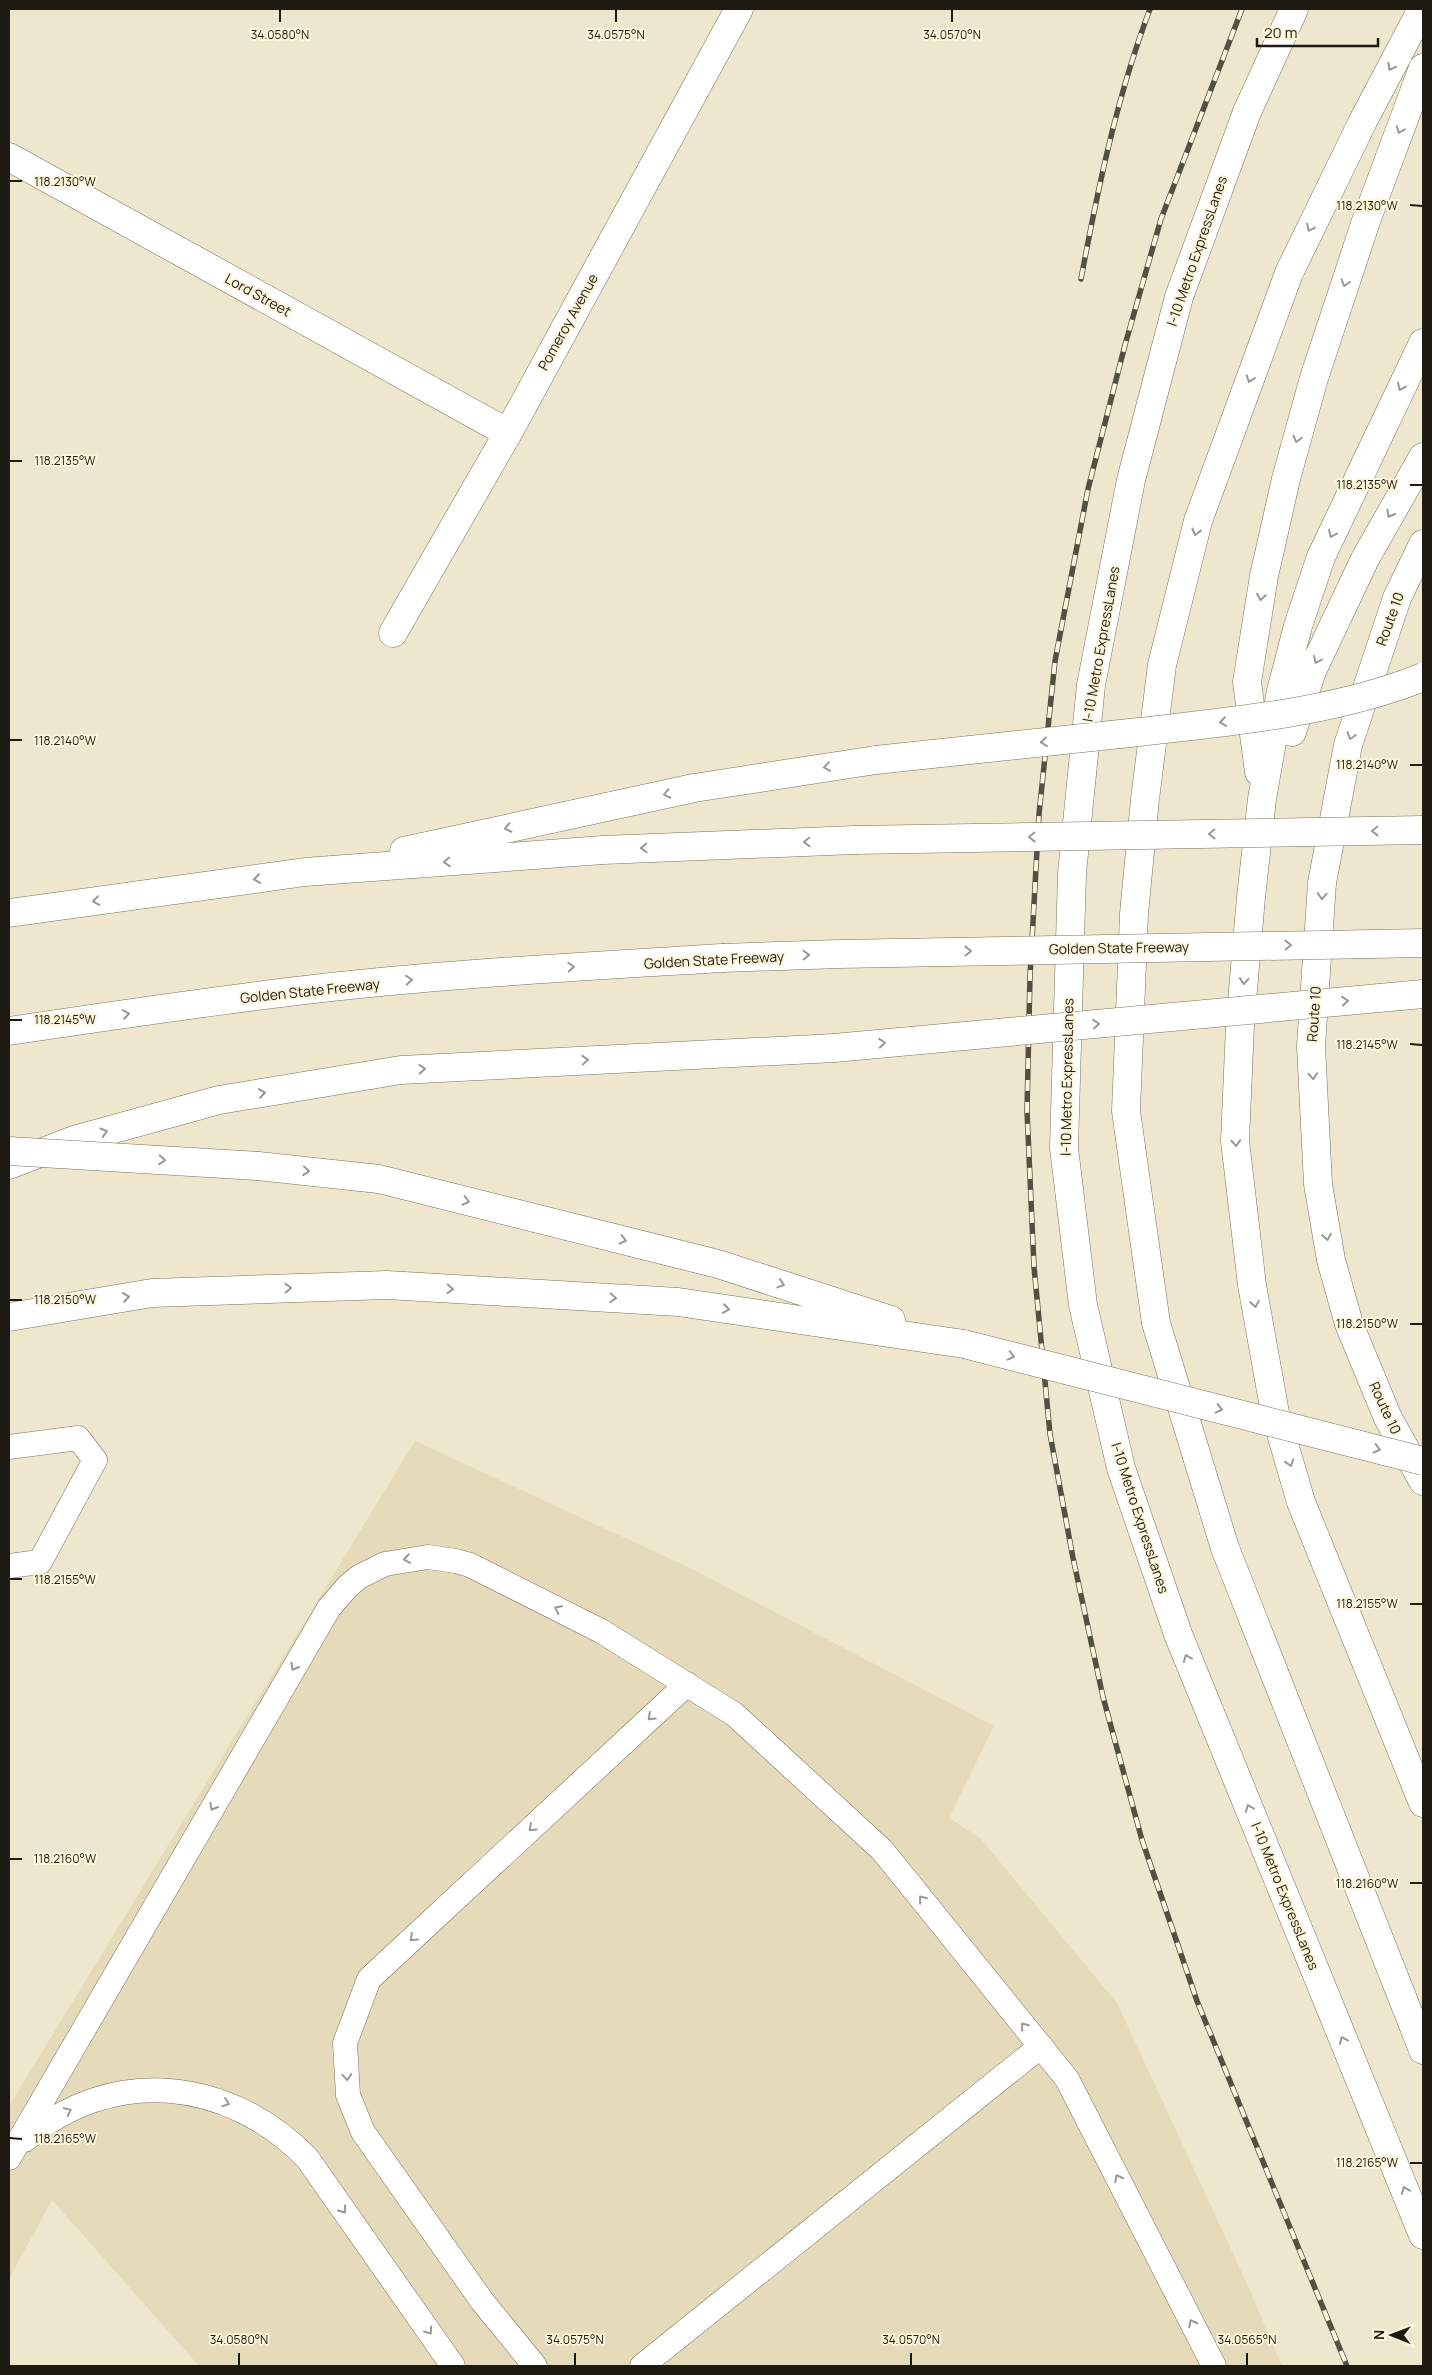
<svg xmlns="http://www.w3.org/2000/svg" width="1432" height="2375" font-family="Manrope,sans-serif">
	<rect width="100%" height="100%" fill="#efe7cd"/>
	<path fill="#e5dab9" d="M415 1441 688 1567 994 1726 949 1818 980 1838 1117 2003 1248 2286 1282 2366H199L52 2200 9 2279V2106Z"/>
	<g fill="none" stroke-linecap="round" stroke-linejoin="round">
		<defs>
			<path id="lane" d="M9 1447 78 1438 95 1460 40 1562 9 1566
				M25 2140C112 2065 229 2078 307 2158L453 2366
				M9 2158 329 1608 348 1586 359 1577 385 1564 428 1557 456 1561 470 1565 601 1631 734 1714 882 1850 1067 2079 1214 2366
				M535 2366 482 2301 363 2132 348 2095 345 2043 369 1979 687 1684
				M642 2366 1041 2046"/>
			<path id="street" d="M9 157 508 433
				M393 633 508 433 739 9"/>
			<path id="highway" d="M1294 9 1247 112 1179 297 1131 480 1091 685 1072 873 1064 1148 1083 1305 1121 1468 1178 1634 1423 2235
				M1422 9 1363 121 1289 273 1198 521 1162 665 1145 799 1134 914 1126 1111 1156 1323 1225 1548 1423 2050
				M1423 343 1321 557 1298 626 1281 691 1262 799 1251 897 1240 1025 1235 1141 1252 1285 1275 1413 1301 1502 1423 1803
				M1423 544 1397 598 1348 745 1322 883 1311 1046 1318 1184 1331 1260 1349 1324 1388 1418 1423 1481
				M1292 732 1312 671 1365 559 1423 457
				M1259 772 1247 682 1264 576 1286 479 1314 378 1366 221 1423 68
				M404 851 694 788 876 760
				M9 913 305 872 603 850 855 840
				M9 1031C116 1015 223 999 331 987 461 973 592 966 722 958
				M9 1165 74 1140 219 1100 401 1070 834 1048
				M258 1166 379 1179 718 1264 891 1320
				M9 1317 152 1293 387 1285 678 1302 964 1344"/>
		</defs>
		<use href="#lane" stroke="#78715a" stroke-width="25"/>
		<use href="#street" stroke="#78715a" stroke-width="29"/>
		<use href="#highway" stroke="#78715a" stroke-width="29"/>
		<use href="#lane" stroke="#fff" stroke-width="24"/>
		<use href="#street" stroke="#fff" stroke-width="28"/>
		<use href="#highway" stroke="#fff" stroke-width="28"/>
		<defs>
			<path id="rail" d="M1242 9 1161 219 1125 345 1088 489 1055 661 1039 814 1030 976 1027 1111 1034 1267 1050 1434 1073 1558 1103 1697 1142 1840 1197 2001 1347 2366
				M1081 279C1098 188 1117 96 1150 9"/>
		</defs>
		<use href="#rail" stroke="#534f42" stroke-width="5.5"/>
		<use href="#rail" stroke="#fdf5da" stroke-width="4" stroke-dasharray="11" stroke-linecap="butt"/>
		<defs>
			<path id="highway-bridge" d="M876 760C963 750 1051 741 1139 732 1234 721 1333 713 1423 677
				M855 840 1423 830
				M722 958 839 954 1423 943
				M834 1048 1423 994
				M9 1151 258 1166
				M964 1344 1423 1461"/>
		</defs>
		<use href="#highway-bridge" stroke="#78715a" stroke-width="29" stroke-linecap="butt"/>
		<use href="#highway-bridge" stroke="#fff" stroke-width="28"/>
	</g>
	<defs><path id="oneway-chevron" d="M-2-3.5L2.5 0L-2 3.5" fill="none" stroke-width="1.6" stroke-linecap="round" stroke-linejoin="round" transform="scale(1.25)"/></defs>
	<g stroke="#999894">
		<use href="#oneway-chevron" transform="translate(1391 67) rotate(118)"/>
		<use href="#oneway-chevron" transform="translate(1400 130) rotate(111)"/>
		<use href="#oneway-chevron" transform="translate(1310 228) rotate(116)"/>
		<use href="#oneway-chevron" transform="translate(1345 283) rotate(108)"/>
		<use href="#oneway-chevron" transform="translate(1250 379) rotate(110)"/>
		<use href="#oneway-chevron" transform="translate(1401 387) rotate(115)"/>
		<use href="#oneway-chevron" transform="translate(1297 439) rotate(105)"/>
		<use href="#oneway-chevron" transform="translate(1390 514) rotate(120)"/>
		<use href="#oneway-chevron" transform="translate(1196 532) rotate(104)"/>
		<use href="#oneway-chevron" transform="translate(1332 534) rotate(115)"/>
		<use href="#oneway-chevron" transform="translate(1261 597) rotate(99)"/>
		<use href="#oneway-chevron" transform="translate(1317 660) rotate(115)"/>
		<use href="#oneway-chevron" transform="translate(1223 722) rotate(172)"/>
		<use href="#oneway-chevron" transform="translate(1351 736) rotate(108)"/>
		<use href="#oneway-chevron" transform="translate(1044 742) rotate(174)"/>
		<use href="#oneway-chevron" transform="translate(827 767) rotate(172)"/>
		<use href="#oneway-chevron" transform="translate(667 794) rotate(168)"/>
		<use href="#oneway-chevron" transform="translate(508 828) rotate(168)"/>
		<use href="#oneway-chevron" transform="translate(1375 831) rotate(179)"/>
		<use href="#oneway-chevron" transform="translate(1212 834) rotate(179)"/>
		<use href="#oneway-chevron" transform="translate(1032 837) rotate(179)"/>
		<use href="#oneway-chevron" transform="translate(807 842) rotate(178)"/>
		<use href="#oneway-chevron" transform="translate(644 848) rotate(178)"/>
		<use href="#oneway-chevron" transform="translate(447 862) rotate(176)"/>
		<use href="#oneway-chevron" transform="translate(257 879) rotate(172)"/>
		<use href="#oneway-chevron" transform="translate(1322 896) rotate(94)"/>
		<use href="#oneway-chevron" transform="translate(96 901) rotate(172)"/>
		<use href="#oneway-chevron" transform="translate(1288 945) rotate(-1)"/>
		<use href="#oneway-chevron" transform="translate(968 951) rotate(-1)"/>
		<use href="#oneway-chevron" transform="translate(806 955) rotate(-2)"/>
		<use href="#oneway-chevron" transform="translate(571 967) rotate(-3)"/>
		<use href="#oneway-chevron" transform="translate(409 980) rotate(-5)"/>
		<use href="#oneway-chevron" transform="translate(1244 981) rotate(95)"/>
		<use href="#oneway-chevron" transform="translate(1345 1001) rotate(-5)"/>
		<use href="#oneway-chevron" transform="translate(126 1014) rotate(-9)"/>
		<use href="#oneway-chevron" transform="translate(1096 1024) rotate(-5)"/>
		<use href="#oneway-chevron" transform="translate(882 1043) rotate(-5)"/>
		<use href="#oneway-chevron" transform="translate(585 1060) rotate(-3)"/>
		<use href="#oneway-chevron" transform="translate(422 1069) rotate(-3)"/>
		<use href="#oneway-chevron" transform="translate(1313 1076) rotate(87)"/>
		<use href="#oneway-chevron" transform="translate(262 1093) rotate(-9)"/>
		<use href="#oneway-chevron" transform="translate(104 1132) rotate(-16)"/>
		<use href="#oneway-chevron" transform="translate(1236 1143) rotate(87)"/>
		<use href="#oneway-chevron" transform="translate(162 1160) rotate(4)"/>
		<use href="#oneway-chevron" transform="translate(306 1171) rotate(6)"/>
		<use href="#oneway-chevron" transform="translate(466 1201) rotate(14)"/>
		<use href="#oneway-chevron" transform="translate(1327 1237) rotate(80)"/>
		<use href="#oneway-chevron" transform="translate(623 1240) rotate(14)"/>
		<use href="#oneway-chevron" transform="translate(781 1284) rotate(18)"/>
		<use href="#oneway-chevron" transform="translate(288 1288) rotate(-2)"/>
		<use href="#oneway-chevron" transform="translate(450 1289) rotate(3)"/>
		<use href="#oneway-chevron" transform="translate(126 1297) rotate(-9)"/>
		<use href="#oneway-chevron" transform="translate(613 1298) rotate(3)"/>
		<use href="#oneway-chevron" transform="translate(1255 1304) rotate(80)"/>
		<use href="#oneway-chevron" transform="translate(726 1309) rotate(8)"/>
		<use href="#oneway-chevron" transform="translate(1011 1356) rotate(14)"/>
		<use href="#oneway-chevron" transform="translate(1219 1409) rotate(14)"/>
		<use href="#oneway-chevron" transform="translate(1377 1449) rotate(14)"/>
		<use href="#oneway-chevron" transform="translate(1290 1463) rotate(73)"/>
		<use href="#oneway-chevron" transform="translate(407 1559) rotate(170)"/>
		<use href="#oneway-chevron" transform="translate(558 1609) rotate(-153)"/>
		<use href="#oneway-chevron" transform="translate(1187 1658) rotate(-112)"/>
		<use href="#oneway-chevron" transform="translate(294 1667) rotate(120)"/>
		<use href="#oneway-chevron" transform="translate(651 1717) rotate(137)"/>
		<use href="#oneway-chevron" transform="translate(213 1807) rotate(120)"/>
		<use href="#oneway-chevron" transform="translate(1249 1808) rotate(-112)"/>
		<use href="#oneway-chevron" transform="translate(532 1828) rotate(137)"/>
		<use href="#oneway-chevron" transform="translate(922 1899) rotate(-129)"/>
		<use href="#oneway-chevron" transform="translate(413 1938) rotate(137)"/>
		<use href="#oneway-chevron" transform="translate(1024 2026) rotate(-129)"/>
		<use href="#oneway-chevron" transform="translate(1343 2040) rotate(-112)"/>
		<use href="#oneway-chevron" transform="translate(347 2077) rotate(86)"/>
		<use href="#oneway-chevron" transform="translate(226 2103) rotate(19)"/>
		<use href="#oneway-chevron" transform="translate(68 2111) rotate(-26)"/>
		<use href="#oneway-chevron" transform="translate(1118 2178) rotate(-117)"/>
		<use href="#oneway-chevron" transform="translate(1405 2190) rotate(-112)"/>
		<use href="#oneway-chevron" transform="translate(343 2210) rotate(55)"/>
		<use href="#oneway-chevron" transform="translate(1192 2323) rotate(-117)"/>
		<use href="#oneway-chevron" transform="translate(429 2331) rotate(55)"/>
	</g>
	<path fill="none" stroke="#1d1a11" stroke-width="2" d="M280 22V10M616 22V10M952 22V10M10 181H22M1410 205 1422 206M10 461H22M1410 485H1422M10 740H22M1410 765H1422M10 1020H22M1410 1044 1422 1045M10 1300H22M1410 1324H1422M10 1579H22M1410 1604H1422M10 1859H22M1410 1883H1422M10 2138 22 2139M1410 2163H1422M239 2365V2353M575 2365V2353M911 2365V2353M1247 2365V2353"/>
	<g text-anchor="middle" stroke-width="4" stroke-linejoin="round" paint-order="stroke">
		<g font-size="14" fill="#1d1a11" stroke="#fdf5da">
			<text transform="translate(1197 251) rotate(-71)" y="5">I-10 Metro ExpressLanes</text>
			<text transform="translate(258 295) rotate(29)" y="5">Lord Street</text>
			<text transform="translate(568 322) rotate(-61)" y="5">Pomeroy Avenue</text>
			<text transform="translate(1390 619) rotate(-70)" y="5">Route 10</text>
			<text transform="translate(1101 644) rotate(-80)" y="5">I-10 Metro ExpressLanes</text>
			<text transform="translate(1119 948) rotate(-1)" y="5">Golden State Freeway</text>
			<text transform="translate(714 960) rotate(-3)" y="5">Golden State Freeway</text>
			<text transform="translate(310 991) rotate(-6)" y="5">Golden State Freeway</text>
			<text transform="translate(1314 1014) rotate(-86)" y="5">Route 10</text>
			<text transform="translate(1067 1077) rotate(-89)" y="5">I-10 Metro ExpressLanes</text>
			<text transform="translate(1385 1408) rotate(65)" y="5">Route 10</text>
			<text transform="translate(1140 1518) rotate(72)" y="5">I-10 Metro ExpressLanes</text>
			<text transform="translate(1285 1896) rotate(68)" y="5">I-10 Metro ExpressLanes</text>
		</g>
	</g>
	<g font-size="12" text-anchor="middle" fill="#1d1a11" stroke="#fdf5da" stroke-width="4" stroke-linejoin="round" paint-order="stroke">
		<text x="280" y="39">34.0580°N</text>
		<text x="616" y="39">34.0575°N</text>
		<text x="952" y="39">34.0570°N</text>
		<text x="65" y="186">118.2130°W</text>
		<text x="1367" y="210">118.2130°W</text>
		<text x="65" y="465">118.2135°W</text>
		<text x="1367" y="489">118.2135°W</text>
		<text x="65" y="745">118.2140°W</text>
		<text x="1367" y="769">118.2140°W</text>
		<text x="65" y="1024">118.2145°W</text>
		<text x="1367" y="1049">118.2145°W</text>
		<text x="65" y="1304">118.2150°W</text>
		<text x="1367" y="1328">118.2150°W</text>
		<text x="65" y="1584">118.2155°W</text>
		<text x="1367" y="1608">118.2155°W</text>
		<text x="65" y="1863">118.2160°W</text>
		<text x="1367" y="1888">118.2160°W</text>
		<text x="65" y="2143">118.2165°W</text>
		<text x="1367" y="2167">118.2165°W</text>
		<text x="239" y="2344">34.0580°N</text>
		<text x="575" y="2344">34.0575°N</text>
		<text x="911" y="2344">34.0570°N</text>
		<text x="1247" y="2344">34.0565°N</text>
	</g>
	<rect width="1432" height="2375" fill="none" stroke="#1d1a11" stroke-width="20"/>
	<g transform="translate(1392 2335) rotate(271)" stroke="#fdf5da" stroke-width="4" paint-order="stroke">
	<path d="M0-4L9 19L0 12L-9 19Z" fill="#1d1a11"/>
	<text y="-8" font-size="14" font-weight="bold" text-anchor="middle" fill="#1d1a11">N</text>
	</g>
	<path d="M1257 38v8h121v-8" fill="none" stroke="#1d1a11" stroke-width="2.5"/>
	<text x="1264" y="38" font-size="15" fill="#1d1a11" stroke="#fdf5da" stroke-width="4" paint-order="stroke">20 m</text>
</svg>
